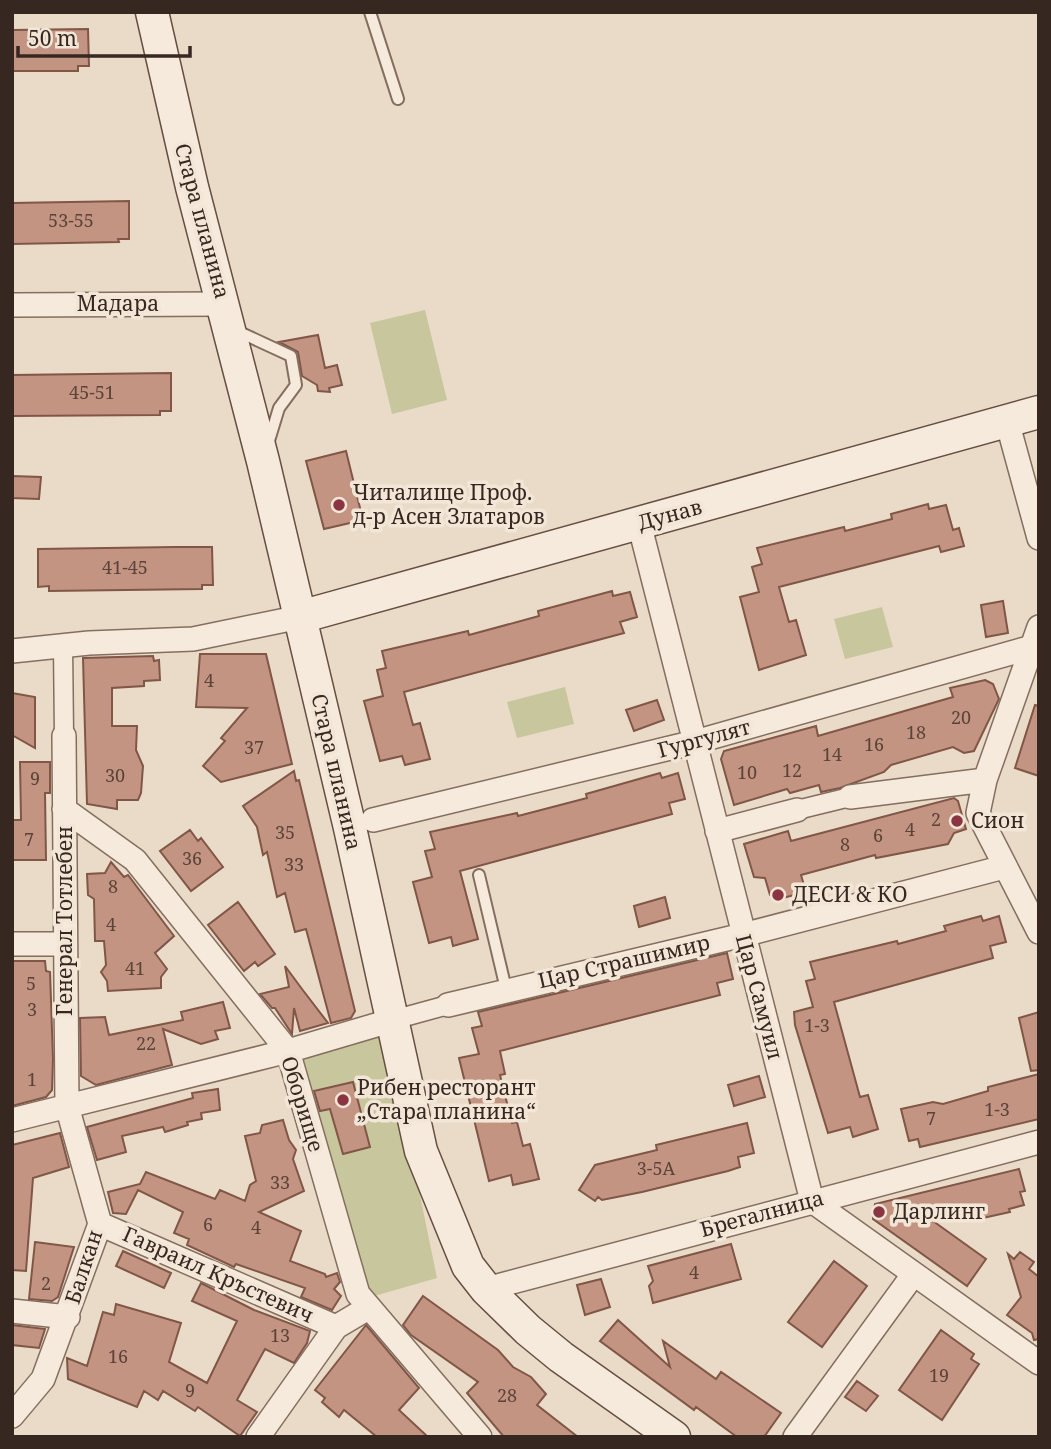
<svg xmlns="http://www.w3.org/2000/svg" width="1051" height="1449" font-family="'Noto Serif',serif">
	<rect width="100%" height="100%" fill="#eadbc8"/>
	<path fill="#c7c69d" d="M425 310 447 400 392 414 370 323Z
		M882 607 893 647 845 659 834 619Z
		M565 687 574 724 517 738 507 702Z
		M386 1030 437 1278 371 1297 299 1056Z"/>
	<path fill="#c49482" stroke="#805647" stroke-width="2" d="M88 29 89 66H78V71H12V30Z
		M129 201V239H118L119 242 12 244V203Z
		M318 335 325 368 337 365 342 385 329 388 330 392 318 391 317 385 302 376 298 352 279 342Z
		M171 373V411H160V415L12 416V375Z
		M346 451 363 520 324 529 306 461Z
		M12 476 41 477 39 499 12 498Z
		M928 504 929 509 946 505 953 530 959 528 964 546 941 552 939 546 779 587 789 622 796 620 806 655 759 670 740 597 759 592 752 567 762 564 757 548 844 527 845 531 892 519 891 514Z
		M175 547H212L213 585H202V589L49 591V586L38 587V549Z
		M612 591 613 596 630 592 637 617 620 622 624 633 404 692 413 725 420 723 430 759 405 765 402 756 380 761 364 701 383 696 377 670 386 668 382 651 468 631 469 635 539 616 538 611Z
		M1003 601 1008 633 986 637 981 605Z
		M200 654H266L292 764 221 782 203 766 225 741 221 738 247 708 196 707Z
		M153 656 154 661 159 660 160 680 144 681V686L112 688V726H137L136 750 143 766 141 793 138 800H117V809L87 804 83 658Z
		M985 680 993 684 999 699 974 751 964 753 953 747 891 765 884 772 840 788 821 792 819 785 790 793 787 789 734 805 721 759 724 751 816 726 818 736 953 697 950 688Z
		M12 693 35 697V748L12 735Z
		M657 700 664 720 634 731 626 710Z
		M1035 705 1039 706V776L1015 768Z
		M20 762H50V793H45L46 860H12V820H21Z
		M294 771 296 781 299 780 355 1011 351 1018 331 1023 306 929 295 932 285 893 277 897 267 852 263 855 257 827 243 806Z
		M660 773 662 778 678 773 685 799 669 803 672 814 460 871 478 939 453 946 451 937 429 943 413 882 432 877 425 851 435 849 430 832 517 813 518 816 587 798 586 794Z
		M954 798 958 801 966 829 954 833 948 844 876 858 875 855 801 875 806 892 779 899 770 895 765 878 754 877 744 844 788 831 791 841Z
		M190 830 198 841 201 838 223 867 191 891 160 851Z
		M111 862 124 877 128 875 174 936 155 953 167 969 161 977V988L108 991 107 981 101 972 106 965 104 941H95L94 899 88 895 87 874 105 873Z
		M665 897 670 918 639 927 634 906Z
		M238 902 275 954 258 966 255 962 244 971 208 925Z
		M981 916 983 921 999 916 1006 942 990 946 993 958 834 1002 860 1097 868 1095 878 1129 853 1137 850 1127 828 1133 795 1025 794 1012 813 1007 806 981 815 979 810 962 897 941 898 944 946 931 944 926Z
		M727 953 733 979 717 983 720 995 500 1051 505 1074 500 1075 512 1123 517 1122 523 1146 530 1144 539 1179 513 1185 511 1175 489 1181 459 1058 479 1054 472 1028 482 1026 478 1012Z
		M12 961H45L46 971 50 972 53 1059 52 1090 46 1097 12 1106Z
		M285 966 302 989 328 1023 300 1031 294 1008 292 1034 275 1008H272L260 994 289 987Z
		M223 1002 230 1028 215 1031 218 1039 201 1044 163 1029 172 1065 96 1085 81 1076 80 1018 105 1017 109 1035 183 1020 181 1012Z
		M1039 1012V1070L1031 1071 1019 1018Z
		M1039 1074V1119L920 1147 918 1139 909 1141 901 1109 933 1102 943 1104 988 1091V1087Z
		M759 1076 765 1097 734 1106 728 1085Z
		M353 1082 370 1147 343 1154 330 1109 320 1111 314 1091Z
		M218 1089 220 1110 201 1113 202 1119 187 1122 188 1125 165 1132 163 1127 122 1136 126 1152 97 1160 87 1127 193 1098 192 1093Z
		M283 1120 289 1140 296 1150 293 1159 304 1191 259 1212 301 1231 290 1261 325 1274 326 1277 337 1273 340 1282 334 1289 341 1296 332 1310 301 1297 305 1288 236 1264 234 1267 187 1245 189 1239 174 1233 183 1212 138 1190 126 1214 113 1213 108 1192 140 1184 146 1172 215 1199 220 1190 245 1201 250 1185 256 1181 245 1136 260 1133 262 1125Z
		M747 1123 754 1153 738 1157 740 1167 728 1171 642 1192 602 1200 598 1197 595 1201 579 1190 595 1165 657 1150 656 1145Z
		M60 1133 69 1167 33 1178 26 1271 12 1270V1145Z
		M1019 1169 1025 1191 1020 1192 1024 1205 1009 1209 1010 1212 983 1218 912 1206 986 1259 967 1286 873 1219 875 1204Z
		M35 1242 74 1247 58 1297 52 1301 29 1299Z
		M731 1244 741 1279 653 1303 649 1286 653 1281 648 1266Z
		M123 1251 171 1273 164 1288 116 1266Z
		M1020 1252 1034 1262 1029 1269 1039 1277V1339L1034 1340 1032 1333 1007 1315 1021 1297 1008 1254 1014 1259Z
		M834 1261 867 1286 822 1347 788 1322Z
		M601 1279 610 1307 585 1315 577 1285Z
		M201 1283 254 1310 310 1331 307 1343 294 1363 265 1349 237 1400 257 1412 240 1436 198 1407 195 1411 163 1391 158 1400 144 1391 137 1407 68 1379 67 1358 87 1366 103 1312 114 1315 116 1304 181 1323 169 1362 207 1383 237 1321 192 1301Z
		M423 1296 498 1350 513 1367 531 1377 546 1394 537 1405 578 1437H504L467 1393 478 1382 411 1335 403 1325Z
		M618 1320 670 1367 663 1341 716 1379 721 1372 781 1413 764 1437H737L696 1407 694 1410 600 1341Z
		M12 1325 45 1329 39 1348 12 1345Z
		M366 1325 419 1388 399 1410 428 1437H377L344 1410 339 1417 322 1402 325 1398 315 1390Z
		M941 1330 974 1354 971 1359 979 1364 942 1420 899 1390Z
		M857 1381 878 1396 866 1411 845 1397Z"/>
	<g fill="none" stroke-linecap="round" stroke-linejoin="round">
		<defs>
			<path id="service" d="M370 12 398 99
				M237 331 291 356 296 385 279 408 268 444
				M479 875 506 989"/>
			<path id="pedestrian" d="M63 645 64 736
				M797 810 850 797
				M393 1020 448 1005"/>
			<path id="minor" d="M12 305 224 304
				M1007 421 1039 538
				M639 523 812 1201 1039 1363
				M1039 627 985 780 978 813 1039 932
				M12 651 89 643 193 639 300 617
				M850 797 985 780
				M64 809 135 860 288 1051 358 1294 480 1437
				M373 820 695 742 1032 647
				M717 831 797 810
				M12 944H64
				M448 1005 743 935 1004 867
				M12 1120 288 1051 393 1020
				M100 1224 336 1327
				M486 1289 1039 1142
				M12 1311 68 1317
				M12 1416 43 1379 100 1224 67 1106 64 736
				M258 1437 336 1327 368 1308
				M795 1437 913 1275"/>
			<path id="secondary" d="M152 12 192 187 263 461 350 828 421 1151 468 1266 486 1289 528 1330 561 1357 674 1437
				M300 617 1039 412"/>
		</defs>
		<use href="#service" stroke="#846e5f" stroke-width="14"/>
		<use href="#pedestrian" stroke="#846e5f" stroke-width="21"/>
		<use href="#minor" stroke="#846e5f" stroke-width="26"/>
		<use href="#secondary" stroke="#664f42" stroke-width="35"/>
		<use href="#service" stroke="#f5eadb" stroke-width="10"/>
		<use href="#pedestrian" stroke="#f5eadb" stroke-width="18"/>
		<use href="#minor" stroke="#f5eadb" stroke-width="23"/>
		<use href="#secondary" stroke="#f5eadb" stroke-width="32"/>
	</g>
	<g fill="#8c3542" stroke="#f2e6d7" stroke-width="2.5">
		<circle cx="339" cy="505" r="7"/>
		<circle cx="957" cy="821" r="7"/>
		<circle cx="778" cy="895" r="7"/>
		<circle cx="343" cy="1100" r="7"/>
		<circle cx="879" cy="1212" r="7"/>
	</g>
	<g text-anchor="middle" stroke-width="7" stroke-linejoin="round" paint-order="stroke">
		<g font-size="18" fill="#5a4339">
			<text x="71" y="227">53-55</text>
			<text x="92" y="399">45-51</text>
			<text x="125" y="574">41-45</text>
			<text x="209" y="687">4</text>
			<text x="961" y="724">20</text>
			<text x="916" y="739">18</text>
			<text x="874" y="751">16</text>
			<text x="254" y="754">37</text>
			<text x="832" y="761">14</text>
			<text x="792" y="777">12</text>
			<text x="747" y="779">10</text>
			<text x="115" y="782">30</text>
			<text x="35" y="785">9</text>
			<text x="936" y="826">2</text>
			<text x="910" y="836">4</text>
			<text x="285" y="839">35</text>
			<text x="878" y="842">6</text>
			<text x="29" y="846">7</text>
			<text x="845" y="851">8</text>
			<text x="192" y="865">36</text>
			<text x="294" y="871">33</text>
			<text x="113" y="893">8</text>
			<text x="111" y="931">4</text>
			<text x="135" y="975">41</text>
			<text x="31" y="990">5</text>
			<text x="32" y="1016">3</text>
			<text x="817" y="1032">1-3</text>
			<text x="146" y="1050">22</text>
			<text x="32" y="1086">1</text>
			<text x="997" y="1116">1-3</text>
			<text x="931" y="1125">7</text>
			<text x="656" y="1175">3-5А</text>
			<text x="280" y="1189">33</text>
			<text x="208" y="1231">6</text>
			<text x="256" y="1234">4</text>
			<text x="694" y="1279">4</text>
			<text x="46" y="1290">2</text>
			<text x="280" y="1342">13</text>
			<text x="118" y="1363">16</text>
			<text x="939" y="1382">19</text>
			<text x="190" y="1397">9</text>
			<text x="507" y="1402">28</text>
		</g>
		<g font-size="21" fill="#362821" stroke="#f2e6d7">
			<text transform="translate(202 221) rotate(75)" y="7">Стара планина</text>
			<text x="118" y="311">Мадара</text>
			<text transform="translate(670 515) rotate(-15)" y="7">Дунав</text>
			<text transform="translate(704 739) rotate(-15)" y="7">Гургулят</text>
			<text transform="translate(336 772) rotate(77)" y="7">Стара планина</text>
			<text transform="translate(65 921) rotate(-90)" y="7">Генерал Тотлебен</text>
			<text transform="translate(624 962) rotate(-13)" y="7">Цар Страшимир</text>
			<text transform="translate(759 997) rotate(75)" y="7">Цар Самуил</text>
			<text transform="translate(302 1104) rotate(73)" y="7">Оборище</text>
			<text transform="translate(762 1214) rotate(-15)" y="7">Брегалница</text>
			<text transform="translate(84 1267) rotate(-72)" y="7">Балкан</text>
			<text transform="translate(218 1275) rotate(24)" y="7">Гавраил Кръстевич</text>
		</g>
		<g font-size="21" fill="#362821" stroke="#f2e6d7" text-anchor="start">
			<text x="353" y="500">Читалище Проф.<tspan x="353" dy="24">д-р Асен Златаров</tspan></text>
			<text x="971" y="828">Сион</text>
			<text x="792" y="902">ДЕСИ &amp; КО</text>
			<text x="357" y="1095">Рибен ресторант<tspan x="357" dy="24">„Стара планина“</tspan></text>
			<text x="893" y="1219">Дарлинг</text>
		</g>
	</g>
	<rect width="1051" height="1449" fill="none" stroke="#362821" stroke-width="28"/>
	<path d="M18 46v10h172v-10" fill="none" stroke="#362821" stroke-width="3.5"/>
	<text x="28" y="46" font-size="21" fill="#362821" stroke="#f2e6d7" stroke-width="5" paint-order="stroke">50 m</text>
</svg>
